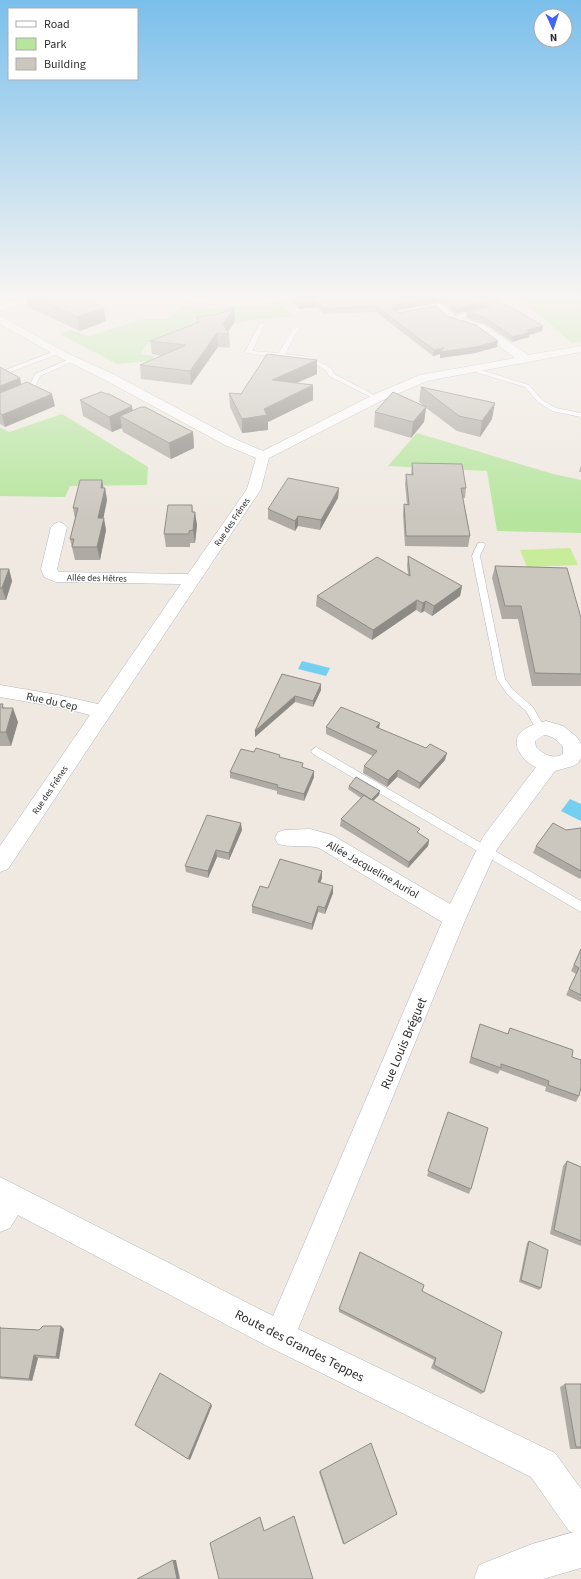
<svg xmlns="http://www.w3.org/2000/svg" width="581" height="1579" font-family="'Source Sans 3',sans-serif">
	<rect width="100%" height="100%" fill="#efe9e1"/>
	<path fill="#b6e59e" d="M518 297H581V342L572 343Z
		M280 304 293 316 252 320 222 326 173 344 148 342 140 354 153 356 154 361H149L117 364 60 334 71 330 89 336 144 319H167L182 306 212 309Z
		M62 414 148 467 147 485 70 486 65 497 0 496V427L9 432Z
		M417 433 553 474 581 480V533L497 531 487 471 388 466Z"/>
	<path fill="#c9ec9a" d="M570 548 578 565 527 567 520 550Z"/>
	<path fill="#75cff0" d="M302 661 330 668 326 676 298 669Z
		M570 799 581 804V821L561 811Z"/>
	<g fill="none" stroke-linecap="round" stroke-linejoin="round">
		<defs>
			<path id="lane" d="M478 310 481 312 480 313 451 320 448 318Z
				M260 323 265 324 252 351 279 353 294 327H298L299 328 285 354 310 357 331 368 334 374 380 398 375 399 329 376 326 370 307 360 246 353 245 352Z
				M58 350 61 352 60 353 0 376V372Z
				M72 358 75 360 74 361 40 376 33 391 0 405V401L28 389 35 374Z
				M471 367 529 385 542 400 556 408 581 413V417L552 411 538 402 525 387 469 370V368Z
				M478 543H484L485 545 480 556 505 679 513 690 533 707 545 729 543 731H537L526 711 507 694 497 679 472 556Z
				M316 747 581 901V912L313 754 311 751Z"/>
			<path id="street" d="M24 297H40L39 299 0 311V305Z
				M180 297 224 299 294 297C290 302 280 301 274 302 243 306 212 307 181 299Z
				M438 303 442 304 455 316 484 325 528 355 581 346V352L427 381 381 401 269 458 261 489 8 869 0 872V846L90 715 58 707 0 697V685L58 695 98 704 181 584 56 582 44 577 41 569 51 527 54 524 59 522 64 524 67 527 57 569 59 572 188 574 247 489 256 458 225 445 105 380 61 358 0 324V316L69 354 113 374 235 439 263 451 373 395 420 375 515 358 476 329 447 320 436 310 409 315 404 312 405 310Z
				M546 721 563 726 577 737 581 744V758L578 763 573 766 555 771 497 849 466 918 298 1329 555 1453 581 1489V1536L569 1531 531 1477 269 1347 18 1215 10 1228 0 1232V1177L273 1316 442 922 319 848C305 844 291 848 278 844L275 838 278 832 285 830 310 829 332 835 450 904 483 837 536 767C529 764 524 760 520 753 508 733 530 725 546 721ZM544 735C551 735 559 741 563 747V754C554 760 542 754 536 747L535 741Z"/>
			<path id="secondary" d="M581 1530V1568L543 1579H474L479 1565 532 1544Z"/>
		</defs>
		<use href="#lane" stroke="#b4b7c1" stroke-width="1"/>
		<use href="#street" stroke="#b4b7c1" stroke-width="1"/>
		<use href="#secondary" stroke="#b4b7c1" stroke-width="1"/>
		<use href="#lane" fill="#fff" fill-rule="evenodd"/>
		<use href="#street" fill="#fff" fill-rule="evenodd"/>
		<use href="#secondary" fill="#fff" fill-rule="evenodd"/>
	</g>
	<path fill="#afaba4" d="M26 297H82L106 321 80 331 28 307Z
		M291 297H501L500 299 498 300 542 331 529 335V337L512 342 485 324 466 318 467 312 485 307 455 314 443 303 438 302 397 310 395 311 398 313 447 316 497 347 475 353 440 358V354L433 356 376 312 323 314 317 307 299 309 291 301Z
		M234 308 235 322 228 332 229 334 230 348 218 347 191 385 141 379 140 365 162 356 152 354 150 341 197 323V317L218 314Z
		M317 360V374L296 383 313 385V400L268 422V430L242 433 230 407 229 393 241 394Z
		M0 367 20 378 21 384 55 406 5 427 0 424Z
		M421 387 492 419 480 437 457 431 426 408 424 422 411 438 374 427 375 412 423 405 419 402Z
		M80 400 133 410 193 432 194 448 171 459 123 432 122 428 112 432 83 416Z
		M412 463 466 488 465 498H463L470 536 468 547 405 546 403 514 404 504 407 505 405 484 406 474 411 475Z
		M581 465V472H579Z
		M104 488H105L107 500 103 518 106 530 100 560H75L70 539 75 519 73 508Z
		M339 488 338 498 320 530 298 526 295 531 268 519V509Z
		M192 505 193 512 197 525 195 543H190V547H166L164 534Z
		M408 556 462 586 460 596 432 616 424 611 421 613 416 610 372 640 316 606 317 596 408 574 407 566Z
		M495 566 581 618V686H532L518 619H502L492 578Z
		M0 569H9L12 581 6 600H0Z
		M282 674 321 684V690L313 707 295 702 255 737V730Z
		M0 704 5 708 18 722 11 746H0Z
		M326 727 379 728 445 760 419 789 397 777 387 787 363 773 364 766 373 756 326 734Z
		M280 758 303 768 314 771V777L304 801 277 794V791L230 778V772Z
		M349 786 379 795 373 801 419 834 429 840 428 846 408 868 340 826 341 819 361 798 348 789Z
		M581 828V877L580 879 533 853 536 846Z
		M242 830 229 860 217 857 208 878 186 872 185 866Z
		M322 878 320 883 333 893 325 914 318 912 312 930 252 913V906L268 888Z
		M581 948V1002L566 995 576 974 571 971Z
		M480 1024 507 1034 510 1028 572 1057 579 1096 576 1102 545 1091 546 1087 500 1070 498 1074 469 1063Z
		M446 1117 471 1189 469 1194 427 1176Z
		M567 1161 581 1167V1246L550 1234 563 1166Z
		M529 1241 541 1288 539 1290 519 1282 527 1243Z
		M422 1291 484 1392 481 1394 431 1368 434 1360 339 1312V1309Z
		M0 1326 1 1327V1328L39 1330 61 1326 64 1329 59 1359 38 1358 32 1381 0 1379Z
		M565 1384H581V1449H570L560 1387Z
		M320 1471 344 1544H343L319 1472Z"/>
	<path fill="#8e8b86" d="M435 297H438V302L397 310 391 313V308L397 304Z
		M491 297H501L500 299 491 301Z
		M317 301V307L299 309V304Z
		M486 301 485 307 455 314 456 309Z
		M104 308 106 321 80 331 77 317Z
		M234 308 235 322 226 334 223 324Z
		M543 326 542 331 529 335V337L512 342 513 337 527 330Z
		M217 333 218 347 191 385 190 371Z
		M498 341 497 347 475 353 440 358V354L433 356 434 350 444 348Z
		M317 360V374L272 394V380Z
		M20 378 22 390 0 399V386Z
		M313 385V400L268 422V430L242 433V419Z
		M52 394 55 406 5 427 2 415Z
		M495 403 492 419 480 437 482 421Z
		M132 406 134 422 120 416 122 428 112 432 109 417Z
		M426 407 424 422 411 438 413 422Z
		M193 432 194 448 171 459 169 443Z
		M102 480 104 490 105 488 107 500 101 530 98 518 101 488Z
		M339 488 338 498 320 530 321 520Z
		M195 512 197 525 195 543 193 530Z
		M298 516V526L295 531V521Z
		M104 518 106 530 100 560 97 547Z
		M9 569 12 581 6 600 2 588Z
		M462 586 460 596 432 616 434 606Z
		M417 600 416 610 372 640 373 630Z
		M426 601 424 611 421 613 423 603Z
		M321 684V690L313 707V701Z
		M295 696V702L255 737V731Z
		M13 708 18 722 11 746 6 732Z
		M380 723 379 729 376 727Z
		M447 753 445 760 419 789 420 783Z
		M398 770 397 777 387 787 388 780Z
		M314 771V777L304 801V794Z
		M380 791 379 795 370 804 371 800Z
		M241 823 242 830 229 860V853Z
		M429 840 428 846 408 868 409 862Z
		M216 850 217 857 208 878V871Z
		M322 871V878L318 889V882Z
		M333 886V893L325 914V908Z
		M318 906V912L312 930V924Z
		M61 1326 64 1329 59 1359 56 1357Z
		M34 1355 38 1358 32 1381 29 1379Z
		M211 1404 212 1406 190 1460 188 1459Z
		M173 1560H176L180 1579H177Z"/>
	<path fill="#cbc7bf" stroke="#8e8b86" d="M33 297H82L104 308 77 317Z
		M292 297H435L397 304 391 308 398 313 436 306 447 316 476 325 498 341 476 347 440 352 444 348 434 350 376 306 323 309 317 301 299 304Z
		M441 297H493L543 326 527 330 530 332 513 337 486 318 467 312 488 307 489 304 486 301 456 309 444 298Z
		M234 308 223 324 229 334 217 333 190 371 140 365 186 345 150 341 199 322 197 317 218 314Z
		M267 354 317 360 272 380 313 385 264 409 267 415 242 419 229 393 241 394Z
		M0 367 20 378 0 386Z
		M27 382 52 394 2 415 0 413V393Z
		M421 387 495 403 482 421 459 416Z
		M101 392 107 394H109L132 406 109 417 80 400Z
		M393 392 426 407 413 422 375 412Z
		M141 407H145L193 432 169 443 120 416Z
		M412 463 462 464 466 488H461L470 536H406L404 504 409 505 406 474 413 475Z
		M288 478 339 488 321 520 298 516 295 521 268 509Z
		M80 480H102L101 488H105L98 518H104L97 547H72L74 539H70L78 508H73Z
		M168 505H192V512H195L193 530 189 531V534H164Z
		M408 556 462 586 434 606 426 601 423 603 417 600 373 630 317 596 377 557 410 576Z
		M495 566 567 568 581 618V674L535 673 521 606H505Z
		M0 569H9L2 588H0Z
		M282 674 321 684 313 701 295 696 255 731Z
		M0 704H3L2 708H13L6 732H0Z
		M341 707 380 723 376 727 426 748 430 744 447 753 420 783 398 770 388 780 364 766 377 751 326 727Z
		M256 748 280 755 279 757 303 763 302 767 314 771 304 794 277 787 278 785 230 772 241 749 254 752Z
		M356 777 380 791 371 800 364 795 349 786Z
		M364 795 420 829 417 832 429 840 409 862 341 819Z
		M207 815 241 823 229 853 216 850 208 871 185 866Z
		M553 823 566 830 581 828V871L536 846Z
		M280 859 322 871 318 882 333 886 325 908 318 906 312 924 252 906 260 886 268 888Z
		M581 949V995L569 989 579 968 574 965Z
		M480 1024 508 1034 510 1028 573 1050 572 1057 581 1060V1087L579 1096 548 1085 549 1081 525 1072 501 1064V1068L471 1057Z
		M448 1112 488 1128 471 1189 428 1171Z
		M567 1161 581 1167V1241L554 1230Z
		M529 1241 548 1250 541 1288 521 1280Z
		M360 1252 424 1285 422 1291 502 1332 484 1392 434 1365 436 1358 339 1309Z
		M43 1326H61L56 1357 34 1355 29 1379 0 1377V1328L39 1330Z
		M160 1373 211 1404 188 1459 135 1425Z
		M565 1384H581V1447H576Z
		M371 1443 397 1514 344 1544 320 1471Z
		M294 1516 313 1579H219L210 1543 260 1517 264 1531Z
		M173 1560 177 1579H137Z"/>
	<linearGradient id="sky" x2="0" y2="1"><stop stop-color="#7abfeb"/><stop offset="0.57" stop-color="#f8f5f2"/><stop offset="1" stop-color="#f8f5f2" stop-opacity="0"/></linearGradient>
	<rect width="581" height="518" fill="url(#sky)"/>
	<g text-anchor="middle" stroke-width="3" stroke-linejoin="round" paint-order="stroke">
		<g font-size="9" fill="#2e2e2e" stroke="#fff">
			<text transform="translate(232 522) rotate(-56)" y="3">Rue des Frênes</text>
			<text transform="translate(97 578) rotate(1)" y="3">Allée des Hêtres</text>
			<text transform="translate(50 790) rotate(-56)" y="3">Rue des Frênes</text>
		</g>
		<g font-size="11" fill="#2e2e2e" stroke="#fff">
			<text transform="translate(52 701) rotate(12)" y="4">Rue du Cep</text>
			<text transform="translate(373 869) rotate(30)" y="4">Allée Jacqueline Auriol</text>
		</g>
		<g font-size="13" fill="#2e2e2e" stroke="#fff">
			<text transform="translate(403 1043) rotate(-67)" y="5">Rue Louis Bréguet</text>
			<text transform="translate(300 1345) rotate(27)" y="5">Route des Grandes Teppes</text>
		</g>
	</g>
	<rect x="8" y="8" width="130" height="72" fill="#ffffff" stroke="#ababab"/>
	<rect x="16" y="21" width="20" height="6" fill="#ffffff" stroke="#ababab"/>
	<text x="44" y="28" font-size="12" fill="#2e2e2e">Road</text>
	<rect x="16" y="38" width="20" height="12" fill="#b6e59e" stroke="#ababab"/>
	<text x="44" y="48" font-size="12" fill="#2e2e2e">Park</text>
	<rect x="16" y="58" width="20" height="12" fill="#cbc7bf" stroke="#ababab"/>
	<text x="44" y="68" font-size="12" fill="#2e2e2e">Building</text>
	<g transform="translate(553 28) rotate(177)"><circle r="19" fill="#ffffff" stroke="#ababab"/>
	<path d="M0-3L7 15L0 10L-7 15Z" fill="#4264fb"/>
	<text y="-6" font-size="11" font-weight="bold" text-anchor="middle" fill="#2e2e2e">N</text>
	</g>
</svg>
